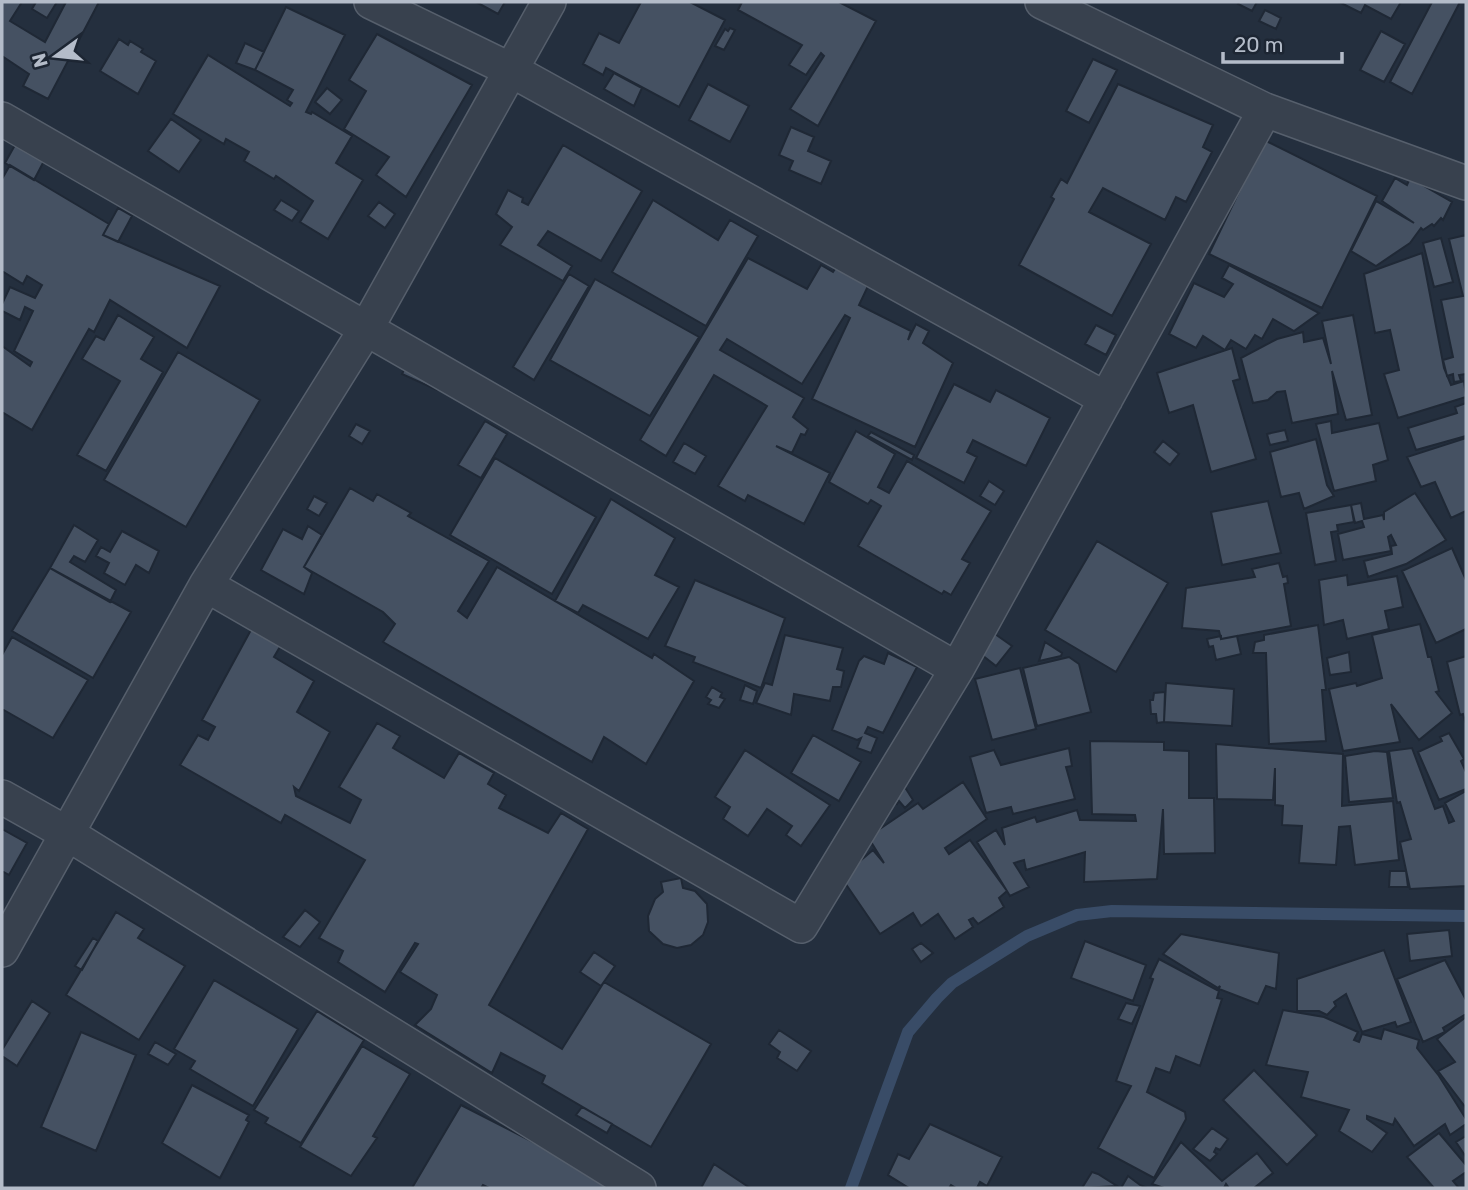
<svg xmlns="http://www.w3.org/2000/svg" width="1468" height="1190" font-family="Rubik,sans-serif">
	<rect width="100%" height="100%" fill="#242f3e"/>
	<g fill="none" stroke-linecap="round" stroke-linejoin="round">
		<path stroke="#394c67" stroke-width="12" d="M851 1188 908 1032 937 998 952 983 1027 936 1077 915 1112 911 1466 916"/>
	</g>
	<path fill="#455162" stroke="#1f2835" stroke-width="2" d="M2 2H22L10 21 45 42 66 2H99L48 99 23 86 29 74 2 56Z
		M36 2H57L47 18 32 9Z
		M476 2H505L498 14Z
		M641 2H690L725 20 679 107 606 68 603 75 583 64 599 33 619 43Z
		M742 2H839L876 21 818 126 790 109 824 56 821 53 806 75 789 65 802 45 738 10Z
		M1239 2H1257L1252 11 1238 4Z
		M1339 2H1401L1391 19 1365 5 1361 13Z
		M1432 2H1460L1412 94 1390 82Z
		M286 7 345 35 306 112 311 114 312 112 352 136 336 163 363 180 328 239 300 222 313 201 276 176 274 179 244 161 249 152 226 139 224 144 173 114 208 55 290 106 292 103 287 100 293 90 255 70Z
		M1265 10 1281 18 1276 29 1259 21Z
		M730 28 735 30 724 50 715 46 725 29 728 31Z
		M1381 31 1405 44 1384 82 1360 70Z
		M377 34 472 85 406 197 376 175 389 157 344 129 366 91 349 80Z
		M119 39 128 45 130 41 143 49 141 52 156 61 138 94 100 71Z
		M245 43 264 52 255 70 236 63Z
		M1093 59 1117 70 1089 123 1066 111Z
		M614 73 642 88 634 106 604 89Z
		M708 84 749 106 730 142 689 120Z
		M1118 84 1213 125 1203 147 1212 152 1186 202 1176 197 1165 220 1103 188 1089 212 1151 244 1112 316 1019 265 1054 199 1051 197 1061 179 1067 183Z
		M327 88 342 100 330 114 315 102Z
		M171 119 201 140 179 172 148 151Z
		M791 127 814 137 808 151 831 161 821 184 789 170 793 161 779 155Z
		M1264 140 1377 196 1322 308 1209 254Z
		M15 145 44 161 34 180 5 163Z
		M563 145 642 191 601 261 548 231 538 245 572 266 563 281 500 245 512 227 496 214 508 190 523 198 522 202 528 205Z
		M10 165 109 224 103 235 220 286 187 348 110 300 94 332 89 329 32 430 2 412V346L30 366 32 362 14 351 33 311 25 307 20 320 2 311V304L10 287 35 298 42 285 27 276 23 284 2 271V179Z
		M1395 178 1407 185 1410 178 1452 202 1443 220 1441 218 1434 226 1432 224 1423 230 1421 228 1410 243 1376 266 1351 251 1376 201 1414 223 1382 201Z
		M281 200 299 211 292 221 274 210Z
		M653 200 718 240 730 220 758 236 706 326 612 272Z
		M379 202 395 214 385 228 368 216Z
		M118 208 132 216 118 242 103 235Z
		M1466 235V374L1459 375 1461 381 1454 382 1453 374 1447 376 1443 360 1453 357 1441 300 1463 296 1449 239Z
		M1441 238 1453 282 1434 287 1423 243Z
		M1422 253 1444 368 1451 385 1464 381 1466 397 1398 418 1384 374 1399 370 1390 330 1375 333 1364 274Z
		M748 258 807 289 821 265 833 272 837 266 869 284 859 305 911 331 908 340 916 324 929 331 923 343 953 363 915 447 812 399 850 318 845 315 802 384 727 339 720 350 804 398 793 417 808 429 805 435 801 434 792 453 776 446 830 473 804 524 748 495 745 501 718 486 767 406 714 375 666 456 640 440Z
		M1229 265 1280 292 1319 313 1294 331 1273 319 1262 339 1255 335 1246 349 1231 340 1225 350 1203 336 1196 348 1169 334 1194 283 1224 297 1233 284 1222 278Z
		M569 274 589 286 534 380 513 367Z
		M595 279 699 337 650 416 550 360Z
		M118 315 154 337 141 359 163 372 106 471 77 455 120 381 82 359 96 336 104 340Z
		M1353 315 1372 415 1346 420 1332 371 1338 414 1292 423 1285 391 1277 392 1268 400 1253 403 1241 358 1277 339 1303 332 1304 342 1323 338 1331 364 1322 321Z
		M1096 325 1116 335 1106 355 1085 344Z
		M1232 348 1240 379 1233 381 1256 459 1211 472 1193 405 1169 413 1157 373Z
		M178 352 260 400 186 527 104 480Z
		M407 363 442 378 437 390 402 374Z
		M954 384 990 402 996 390 1050 418 1026 466 973 440 967 452 977 457 964 483 916 458Z
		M1466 403V436L1416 450 1408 428 1457 413 1455 407Z
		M485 421 507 434 481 478 458 465Z
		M1331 421 1332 433 1379 423 1388 460 1373 465 1376 481 1334 491 1316 424Z
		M356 424 370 431 362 444 349 436Z
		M1285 430 1288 441 1270 445 1267 434Z
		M856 431 895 454 878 487 889 493 907 461 991 511 962 559 970 563 951 595 944 591 942 594 858 546 881 506 871 500 868 504 829 482Z
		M871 432 914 455 912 460 868 436Z
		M1466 438V511L1451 518 1435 482 1421 487 1407 457Z
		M1316 439 1327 485 1334 496 1304 509 1299 493 1281 497 1270 452Z
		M1163 441 1179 454 1170 465 1154 452Z
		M684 443 706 456 695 474 673 462Z
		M495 458 596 517 552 594 450 535Z
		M989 481 1004 491 995 505 980 496Z
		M350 488 373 501 377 494 411 513 408 516 489 561 458 611 467 618 497 567 652 658 654 654 694 681 646 764 604 737 592 762 383 642 395 624 383 612 304 567Z
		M1415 493 1446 540 1406 564 1368 577 1364 561 1392 554 1391 546 1396 545 1391 535 1388 537 1391 551 1343 560 1338 534 1364 527 1362 521 1355 523 1351 505 1361 503 1364 519 1383 515 1384 520V512Z
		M314 496 327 503 319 516 307 509Z
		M611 499 675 538 655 575 679 587 648 639 583 605 578 613 555 601Z
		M1268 501 1281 553 1222 565 1211 512Z
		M1351 505 1354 522 1337 525 1338 531 1331 532 1336 561 1315 565 1306 513Z
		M74 525 98 540 85 562 74 556 70 562 116 590 110 602 50 568Z
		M308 526 322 535 304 567 312 573 304 594 261 570 283 529 302 539Z
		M122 531 159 551 149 573 136 565 125 585 104 573 109 563 96 556 101 547 110 552Z
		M1097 541 1168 583 1116 672 1045 630Z
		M1452 548 1466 580V629L1436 643 1402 571Z
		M1279 563 1283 577 1287 576 1288 583 1284 584 1291 626 1221 639 1219 631 1182 628 1186 588 1255 577 1252 569Z
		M50 568 131 612 93 678 12 631Z
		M1347 575 1348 585 1397 576 1403 607 1385 611 1389 629 1347 639 1343 620 1324 625 1319 580Z
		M695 580 785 618 761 688 693 662 695 657 665 646Z
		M1420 624 1428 657H1431L1439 691 1436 692 1452 713 1419 740 1391 704 1400 742 1343 751 1329 689 1356 683 1357 686 1382 678 1372 635Z
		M1318 625 1326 690H1322L1326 741 1269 744 1266 653H1253L1255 642 1264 640V635Z
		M252 628 281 645 274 657 314 681 297 712 330 732 299 791 294 787 296 796 350 823 361 800 339 787 377 723 400 736 393 748 444 778 459 753 494 773 488 784 506 795 499 808 548 833 561 813 588 829 489 1005 562 1049 604 982 711 1044 651 1147 542 1083 545 1076 501 1053 492 1073 415 1025 431 1009 437 995 400 972 418 944 415 943 385 992 338 962 343 951 319 938 365 860 285 815 281 823 180 765 198 735 208 740 215 727 202 720Z
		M995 634 1012 646 996 666 982 655Z
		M785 635 843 648 837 669 844 671 841 687H833L830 701 794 694 791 715 756 703 765 683 772 685Z
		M1221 636V639L1237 636 1241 654 1216 660 1213 646 1209 647 1207 639Z
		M12 637 88 680 53 738 2 709V655Z
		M1045 642 1062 653 1061 656 1039 661Z
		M1349 652 1351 672 1330 675 1327 658Z
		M888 653 917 667 883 733 868 727 865 733 877 738 871 753 857 748 861 738 857 740 832 730 859 661 864 656 884 664Z
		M1466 656V720L1465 721 1463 714 1460 715 1447 662Z
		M1069 657 1079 664 1091 712 1037 726 1023 668Z
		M1020 668 1036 729 992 740 975 679Z
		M1166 683 1234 689 1232 726 1164 722Z
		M745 685 757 691 753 704 740 700Z
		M712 687 722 693 720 697 725 699 719 708 708 704 711 700 706 697Z
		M1165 692 1164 722 1157 723 1156 714H1151L1150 700H1153L1154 693Z
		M1449 733 1464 759 1461 761 1466 772V789L1439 800 1418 752 1442 741 1440 737Z
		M813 735 861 762 839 801 791 773Z
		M1090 741 1164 742V750L1189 751V798H1214L1215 853 1164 854 1163 809 1157 879 1084 882 1085 852 1026 870 1024 860 1014 863 1029 887 1010 896 977 842 996 830 1005 845 1002 828 1035 817 1037 822 1077 810 1080 820 1136 821 1135 815 1092 814Z
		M1216 744 1343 754 1342 806 1393 801 1399 860 1355 865 1350 826 1339 827 1336 865 1299 863 1302 826 1282 825 1283 806 1275 805V768L1273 800 1217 799Z
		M1069 748 1072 766 1066 767 1075 799 1013 814 1011 807 986 813 970 757 994 750 1001 765Z
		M1412 748 1435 809 1443 806 1449 823 1454 821 1445 803 1466 791V886L1410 889 1400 842 1411 839 1400 802 1397 803 1389 751Z
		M745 750 830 805 801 846 786 835 792 826 767 809 748 836 723 819 730 807 715 797Z
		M1375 751 1387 752 1393 798 1349 802 1345 756Z
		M901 781 913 800 905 808 899 801 897 804 887 796Z
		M963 782 987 819 945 848 949 854 970 840 1007 891 999 898 1004 907 978 924 973 918 969 920 973 927 955 939 938 914 921 926 913 913 880 934 841 877 873 850 884 863 868 837 918 803 923 809Z
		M2 829 27 843 9 875 2 871Z
		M1390 871H1406L1408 887H1389Z
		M681 878 683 888 695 891 707 904 708 922 703 935 691 945 677 948 663 944 649 931 648 916 655 899 663 892 661 882Z
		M305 910 320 922 300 947 283 937Z
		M116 912 144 929 138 938 185 966 139 1040 66 995Z
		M1449 930 1452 956 1410 961 1407 934Z
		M1181 934 1279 953 1276 989 1266 986 1258 1004 1219 989 1220 986 1218 988 1163 954Z
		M93 938 98 941 82 970 75 966Z
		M1085 941 1146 965 1133 1001 1071 978Z
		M921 943 933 953 921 962 912 949Z
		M1384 950 1411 1022 1397 1027 1395 1022 1362 1032 1346 994 1334 1002 1336 1006 1327 1015 1319 1011H1297V979Z
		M594 952 615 966 601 986 580 972Z
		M1159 959 1219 991 1217 998 1222 999 1200 1066 1176 1056 1170 1073 1156 1068 1147 1092 1185 1112 1186 1119 1154 1178 1098 1148 1131 1086 1116 1081 1153 979 1150 978Z
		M1445 960 1466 1000V1014L1443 1028 1445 1032 1423 1042 1397 979Z
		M214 980 298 1029 253 1106 190 1069 195 1061 174 1049Z
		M32 1001 50 1013 17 1066 2 1056V1050Z
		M1126 1003 1140 1006 1132 1024 1118 1019Z
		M1283 1010 1324 1017 1358 1032 1354 1040 1359 1042 1362 1034 1381 1039 1384 1029 1419 1040 1417 1048 1439 1076 1466 1119V1124L1450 1135 1445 1124 1414 1146 1395 1119 1393 1125 1367 1116V1119L1387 1133 1372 1152 1339 1131 1349 1110 1301 1097 1308 1072 1266 1065Z
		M317 1011 364 1040 301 1143 265 1123 268 1118 254 1110Z
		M1466 1017V1108L1438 1071 1455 1062 1437 1039Z
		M779 1030 811 1051 797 1071 777 1058 780 1052 769 1044Z
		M81 1032 136 1055 96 1151 41 1127Z
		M155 1042 176 1054 168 1065 148 1054Z
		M362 1046 410 1074 373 1136 377 1138 351 1176 300 1147Z
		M1254 1070 1317 1135 1287 1165 1223 1100Z
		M192 1085 249 1115 246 1120 249 1122 220 1178 162 1143Z
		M461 1105 597 1175 622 1188H489L483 1185 481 1188H412Z
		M582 1107 612 1124 607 1133 576 1115Z
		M930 1124 1002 1157 987 1186 980 1182 977 1188H956L951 1185 949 1188H909L888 1175 898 1154 909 1159Z
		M1212 1128 1228 1139 1220 1150 1216 1148 1214 1152 1217 1154 1210 1161 1193 1149Z
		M1439 1133 1466 1165V1172L1453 1181 1459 1188H1434L1407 1157Z
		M1466 1136V1157L1456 1142Z
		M1181 1142 1222 1181 1257 1153 1273 1173 1254 1188H1229L1226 1184 1224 1188H1164L1152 1184Z
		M714 1164 750 1188H701Z
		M1092 1172 1098 1174 1117 1186 1082 1188Z
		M1128 1176 1140 1185 1147 1188H1121Z"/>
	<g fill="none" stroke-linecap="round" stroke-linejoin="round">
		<defs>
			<path id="minor" d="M371 2 511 70 1106 399
				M1042 2 1265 110 1466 183
				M2 119 957 669
				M206 585 801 926 957 669 1265 110
				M2 797 68 834 639 1188
				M2 950 206 585 366 329 549 2"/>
		</defs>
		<use href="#minor" stroke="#565f6c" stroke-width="36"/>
		<use href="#minor" stroke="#38414e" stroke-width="33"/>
	</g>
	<rect width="1468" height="1190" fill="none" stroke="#b4bcc9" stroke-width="7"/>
	<g transform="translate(56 56) rotate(255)" stroke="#1d2633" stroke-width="5" paint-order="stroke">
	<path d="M0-5L12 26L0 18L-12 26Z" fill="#b4bcc9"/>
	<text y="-10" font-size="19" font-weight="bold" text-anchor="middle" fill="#b4bcc9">N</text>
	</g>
	<path d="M1223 52v10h119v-10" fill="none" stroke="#b4bcc9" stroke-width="3.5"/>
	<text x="1234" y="52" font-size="21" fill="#b4bcc9" stroke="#1d2633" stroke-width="5" paint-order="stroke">20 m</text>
</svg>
